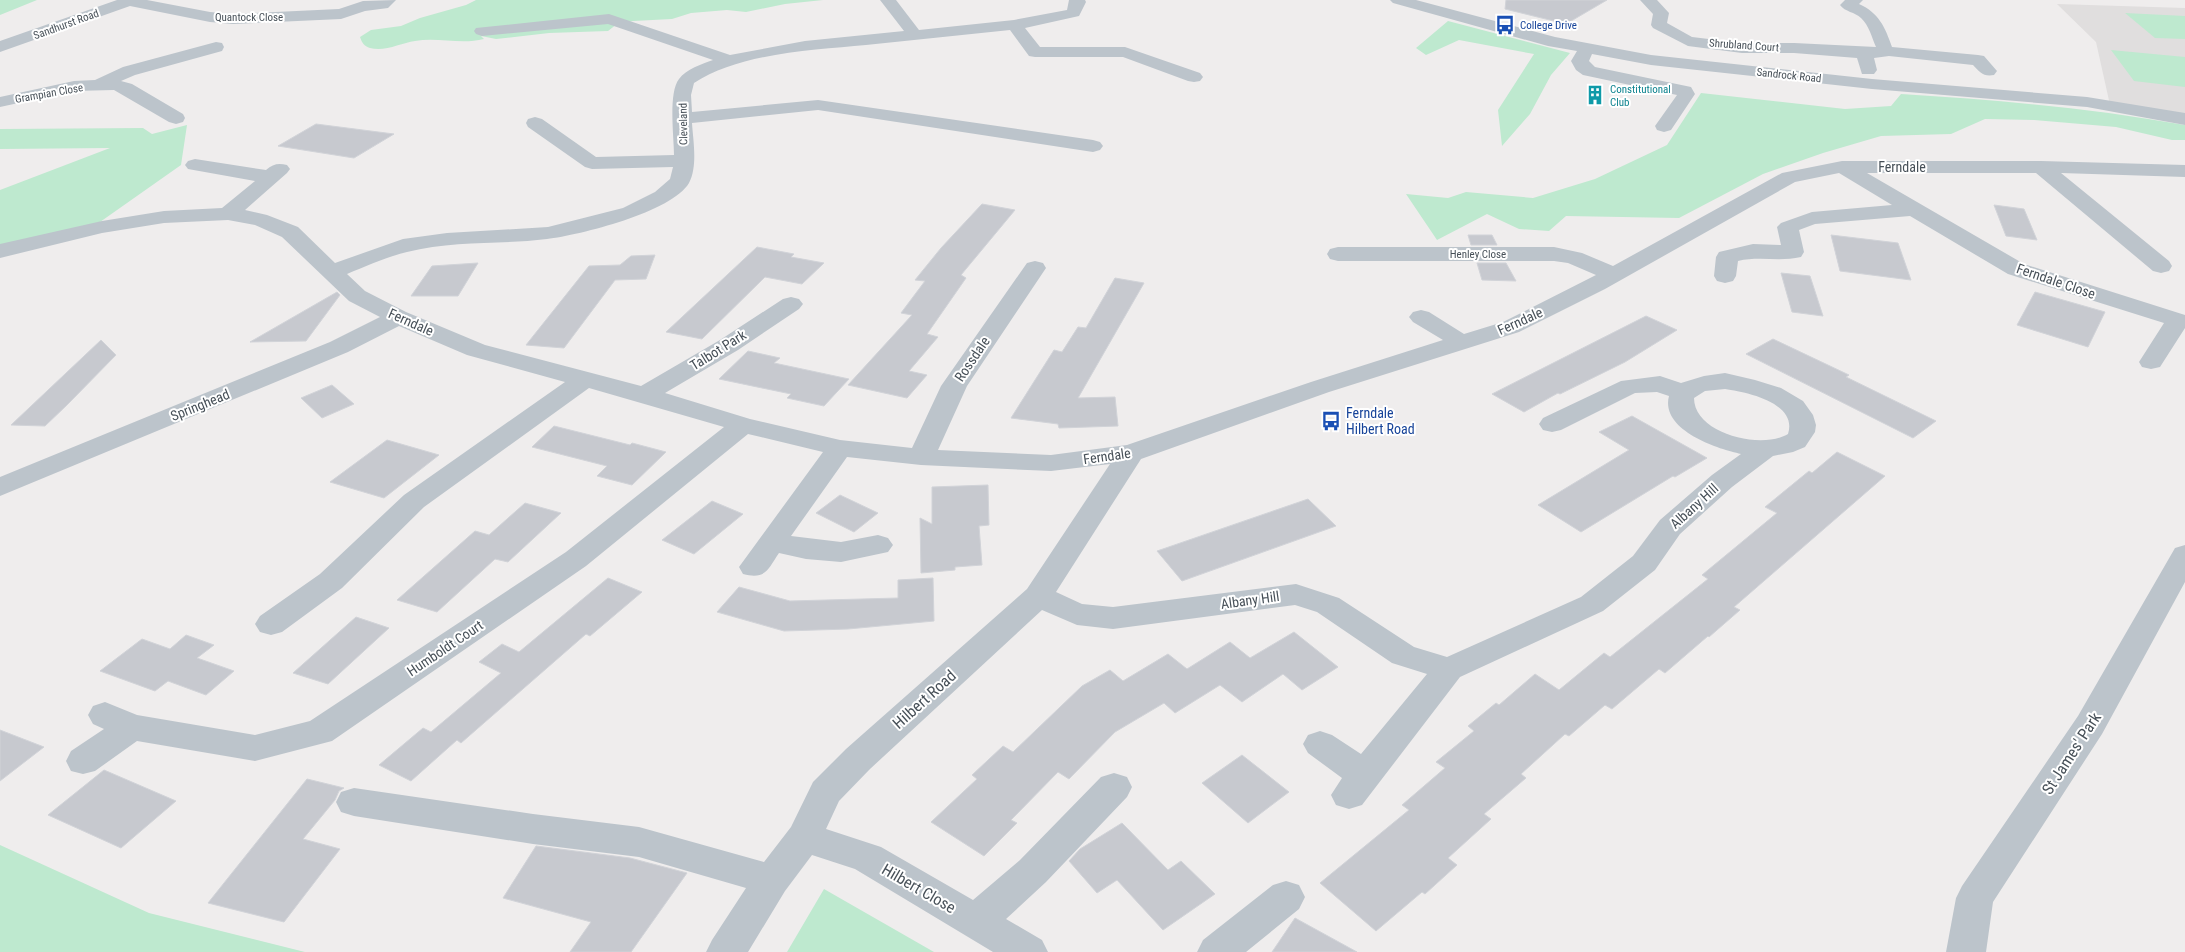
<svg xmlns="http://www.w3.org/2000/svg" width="2185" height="952" font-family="'Roboto Condensed',sans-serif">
	<rect width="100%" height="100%" fill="#efeded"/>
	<path fill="#e0dede" d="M2057 4 2185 8V118L2110 105 2096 42Z"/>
	<path fill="#bee9cf" d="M0 0H37L0 15Z
		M476 0H823L785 4 746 12 727 10 691 13 672 19 633 21 617 24 608 31 549 33 496 39 481 36 484 39C461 45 438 37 415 41 401 43 385 52 370 48 364 46 362 43 360 37L371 30 401 26 420 18 466 5Z
		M2125 13 2185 16V39L2155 38Z
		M1448 21 1570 53 1551 75 1530 114 1502 146 1498 110 1534 54 1459 40 1426 55 1416 48Z
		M2111 50 2185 57V87L2134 81Z
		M1701 93 1845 109 1891 106 1901 94C1997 100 2091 108 2185 125V140H2172L2116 127 2034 120 1985 119 1951 134 1881 136 1823 153 1763 174 1679 218 1566 216 1549 231 1519 229 1487 214 1437 240 1406 194 1448 198 1466 192 1533 198 1595 179 1667 145Z
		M187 125 181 165 100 222 0 248V190L110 148 0 149V129L143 128 152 134Z
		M0 845 149 913 305 952H0Z
		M824 889 934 952H787Z"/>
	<path fill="#c7c9cf" stroke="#d1d3d8" d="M1506 0H1607L1566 24 1505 9Z
		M316 124 394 134 354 158 278 146Z
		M982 204 1015 210 961 275 966 278 927 334 938 337 909 371 927 375 907 398 848 385 912 315 901 313 925 281 915 280 941 248Z
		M1994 205 2024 209 2037 240 2006 236Z
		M1468 235H1492L1497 245H1471Z
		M1831 235 1898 243 1911 280 1840 271Z
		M757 247 794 254 791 257 824 263 802 284 765 277 702 339 666 332Z
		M655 255 646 279 615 280 564 348 526 345 589 266 620 265 631 256Z
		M478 263 458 296H411L432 266Z
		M1477 263H1506L1516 281 1482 280Z
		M1781 273 1810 276 1823 316 1792 312Z
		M1115 278 1144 283 1078 398 1115 397 1118 426 1059 428 1058 424 1011 418 1054 350 1062 352 1078 327 1086 328Z
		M337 292 340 295 306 341 250 342Z
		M2035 292 2105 312 2088 347 2017 325Z
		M1646 316 1677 330 1625 362 1560 394 1558 393 1524 412 1492 394Z
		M1773 339 1849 375 1846 377 1936 421 1913 438 1746 354Z
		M101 340 116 355 67 405 45 426 11 425Z
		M748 351 780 358 774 363 849 379 824 406 787 398 791 394 719 379Z
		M332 385 354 404 322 418 301 398Z
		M1632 416 1707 458 1675 477 1673 476 1581 532 1538 505 1629 450 1599 432Z
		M554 426 630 445 632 443 666 452 632 485 597 476 607 466 532 447Z
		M387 440 439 455 384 498 330 482Z
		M1837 452 1885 476 1734 607 1740 610 1709 637 1708 636 1665 673 1659 669 1612 709 1605 705 1569 736 1565 734 1521 774 1526 778 1484 814 1491 819 1448 858 1457 865 1425 894 1422 892 1376 931 1320 883 1409 810 1402 805 1445 768 1436 762 1474 731 1468 726 1496 703 1499 705 1535 674 1559 690 1604 653 1610 657 1708 579 1702 575 1777 513 1765 507 1809 471 1812 473Z
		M988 485 989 525 979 526 982 565 955 567V570L921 573 920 518 932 524V487Z
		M840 495 878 513 854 532 816 513Z
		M1308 499 1336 526 1182 581 1157 551Z
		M712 501 743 514 694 554 662 540Z
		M525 503 561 513 508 562 495 559 437 612 397 600 475 531 489 535Z
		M608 578 642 592 590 636 586 634 461 743 457 740 411 781 379 765 423 728 431 732 501 673 479 662 502 644 519 652Z
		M933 578 934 621 848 629 784 631 717 612 739 587 790 601 898 598V580Z
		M356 617 389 628 328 684 293 673Z
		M1294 632 1338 667 1302 690 1283 674 1242 702 1220 685 1175 713 1164 703 1115 732 1069 779 1058 772 1011 820 1017 823 984 856 931 822 977 779 972 775 1003 746 1013 752 1082 686 1110 670 1123 681 1168 654 1187 669 1230 642 1250 658Z
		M186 635 214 645 197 658 234 671 206 695 168 681 155 691 100 671 142 639 170 649Z
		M0 730 44 747 0 781Z
		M1242 755 1289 792 1248 823 1202 783Z
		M104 770 176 801 121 848 48 815Z
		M307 779 344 788 339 791 335 800 303 839 340 849 284 922 208 903Z
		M1122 823 1168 870 1181 861 1215 894 1163 930 1117 880 1097 893 1069 861 1080 849Z
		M536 846 630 858 687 873 631 952H570L591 922 503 898Z
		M1295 918 1357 952H1272Z"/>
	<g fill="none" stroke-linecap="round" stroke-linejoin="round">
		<path fill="#bcc4cb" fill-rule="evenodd" d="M117 0H147L210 12 233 14 339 9 363 1 396 0 388 8 365 11 341 19 233 24 210 22 130 6 0 52V41Z
			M880 0H896L919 30 1014 20 1067 10 1069 0H1085L1086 2 1079 16 1025 28 1040 47H1125L1200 73 1203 77 1200 81 1194 82 1188 81 1123 57H1035L1029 56 1010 30C962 35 914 40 866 45 813 50 739 53 694 83L691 95 692 112 818 100 1093 140 1100 142 1103 146 1100 150 1093 152 818 110 692 123C693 140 698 166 689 183 672 212 580 235 547 239 501 245 453 240 407 252 387 257 366 266 347 274L365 291 406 312 485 345 641 386 720 340 783 299 791 297 799 299 803 304 799 309 738 350 665 393 750 419 840 440 912 448 941 386 1027 263 1035 261 1043 263 1046 268 967 386 938 450 1051 455 1127 445 1311 382 1443 340 1413 322 1409 317 1413 312 1421 310 1429 312 1464 334 1503 322 1596 275 1568 263 1554 261H1338L1330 259 1327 254 1330 249 1338 247H1554L1582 253 1613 266 1782 173 1842 161H2041L2185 165V177L2061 173 2169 261 2172 266 2169 271 2161 273 2153 271 2036 173H1867L2024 264 2185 315V328L2160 367 2151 369 2142 367 2139 362 2164 323 2008 274 1910 216 1815 224 1799 230 1804 252 1801 257C1780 262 1759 256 1738 261L1736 276 1733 281 1725 283 1717 281 1714 276 1716 257 1719 252 1753 244 1781 245 1777 227 1781 223 1812 212 1892 205 1839 173 1795 182 1605 289 1519 332 1329 392 1141 459 1056 592 1082 604 1113 607 1296 584 1339 598 1414 647 1447 657 1581 597 1633 556 1660 520 1712 475 1741 454C1717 449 1660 430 1669 396L1657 392 1635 393 1561 430 1552 432 1543 430 1539 424 1543 418 1621 381 1660 376 1681 383 1704 376 1725 373 1755 380 1781 388 1803 401 1813 415 1816 425 1815 432 1805 447 1793 452 1773 456 1732 487 1680 534 1655 570 1603 611 1460 677 1362 805 1349 809 1336 805 1331 795 1342 778 1308 753 1303 744 1308 735 1320 731 1332 735 1361 754 1427 674 1392 663 1317 612 1295 605 1113 629 1077 625 1042 610 870 769 839 801 826 829 881 847 973 900 1020 860 1101 777 1114 773 1127 777 1132 787 1127 797 1046 882 1006 919 1042 940 1048 952H993L855 869 812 855 785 891 748 952H706L712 940 746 888 639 857 533 844 354 816 341 812 336 802 341 792 354 788 533 814 639 827 764 862 791 827 813 782 846 749 1027 589 1110 464 1051 471 921 465 847 457 791 536 841 542 878 535 888 538 893 545 888 552 841 562 806 559 779 553C768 569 766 580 743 574L739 567 823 452 748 434 586 566 332 741 255 761 137 741 95 771 83 774 71 771 66 761 71 751 104 729 93 724 88 715 93 706 105 702 137 715 255 735 310 721 566 552 724 427 589 388 424 507 342 588 282 632 271 635 260 632 255 624 260 616 320 574 404 495 565 382 467 355 399 326 348 352 0 496V477L330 342 380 317 349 301 282 237 255 225 228 220 164 223 102 233 0 258V244L102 221 164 211 222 208 255 181 188 169 185 165 188 161 195 159 266 170C273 164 278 163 287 165L290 169 287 173 245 210 267 215 298 227 335 263 403 239 447 233 548 227 623 208 655 192 670 179 673 167 592 169 585 167 528 127 526 123 528 119 535 117 542 119 596 157 674 155C674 137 668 93 679 79 686 69 702 64 713 60L608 24 482 36 476 34 474 31 476 28 609 14 730 55 805 41 904 31ZM1725 389C1747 392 1798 403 1788 434 1762 450 1694 434 1694 398L1705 391Z
			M1390 0H1416L1555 37 1651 55 1872 79 2087 97 2185 113V125L2087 107 1872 89 1651 65 1592 54 1589 61 1595 67 1691 87 1695 94 1671 130 1664 132 1657 130 1655 126 1677 95 1583 75 1576 70 1571 61 1577 51 1548 46 1393 3Z
			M1640 0H1657L1669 13 1667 23 1692 37 1742 43H1794L1876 47C1872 38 1869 25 1861 18 1855 12 1845 12 1840 5L1845 0H1863L1859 4C1879 13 1885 27 1892 47L1978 55 1984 56 1997 71 1994 75C1983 77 1980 72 1973 65L1889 56 1874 58 1877 70 1874 74H1862L1857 58 1794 53H1742L1688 46 1653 28 1651 25 1653 14Z
			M216 42 222 43 224 47 222 51 135 75 121 81 132 84 183 114 185 118 183 122 176 124 169 122 114 90 74 91 0 107V97L74 81 95 80 123 67Z
			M2185 545V582L2102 734 1993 902 1986 952H1946L1956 898 1962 886 2078 716 2175 548Z
			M1286 881 1299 885 1305 897 1299 909 1246 952H1197L1203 940 1273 885Z"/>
	</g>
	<defs>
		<symbol id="bus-bare" viewBox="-9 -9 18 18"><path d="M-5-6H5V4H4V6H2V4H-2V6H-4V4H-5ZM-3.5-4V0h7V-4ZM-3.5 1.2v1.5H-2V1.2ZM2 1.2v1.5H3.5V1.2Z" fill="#1a4fb4" stroke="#fff" stroke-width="2.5" paint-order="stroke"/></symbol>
		<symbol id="building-bare" viewBox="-9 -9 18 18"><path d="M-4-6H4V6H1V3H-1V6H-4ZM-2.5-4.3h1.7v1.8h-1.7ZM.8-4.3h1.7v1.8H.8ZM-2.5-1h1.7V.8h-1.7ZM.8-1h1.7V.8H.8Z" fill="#0f9aa8" stroke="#fff" stroke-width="2.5" paint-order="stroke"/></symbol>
	</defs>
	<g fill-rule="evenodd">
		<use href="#bus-bare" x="1491" y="11" width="28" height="28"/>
		<use href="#building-bare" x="1581" y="81" width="28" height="28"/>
		<use href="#bus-bare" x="1317" y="407" width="28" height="28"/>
	</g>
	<g text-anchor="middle" stroke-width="4" stroke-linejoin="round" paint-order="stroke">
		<g font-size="11" fill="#475058" stroke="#fff">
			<text x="249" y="21">Quantock Close</text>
			<text transform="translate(66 24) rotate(-20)" y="4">Sandhurst Road</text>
			<text transform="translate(1744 45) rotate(4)" y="4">Shrubland Court</text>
			<text transform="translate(1789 75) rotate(6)" y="4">Sandrock Road</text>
			<text transform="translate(49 93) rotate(-10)" y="4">Grampian Close</text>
			<text transform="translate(683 124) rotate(-91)" y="4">Cleveland</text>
			<text x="1478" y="258">Henley Close</text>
		</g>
		<g font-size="11" fill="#164399" stroke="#fff" text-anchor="start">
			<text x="1520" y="29">College Drive</text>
		</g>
		<g font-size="11" fill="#0d838f" stroke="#fff" text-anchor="start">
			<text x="1610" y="93">Constitutional<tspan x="1610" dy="13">Club</tspan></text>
		</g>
		<g font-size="14" fill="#475058" stroke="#fff">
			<text x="1902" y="172">Ferndale</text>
			<text transform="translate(2056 281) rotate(19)" y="5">Ferndale Close</text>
			<text transform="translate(1520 321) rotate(-24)" y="5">Ferndale</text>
			<text transform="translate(411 322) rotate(24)" y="5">Ferndale</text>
			<text transform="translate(718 350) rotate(-32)" y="5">Talbot Park</text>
			<text transform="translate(972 359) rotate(-56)" y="5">Rossdale</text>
			<text transform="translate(200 405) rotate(-22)" y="5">Springhead</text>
			<text transform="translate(1107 456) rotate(-8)" y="5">Ferndale</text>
			<text transform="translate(1694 506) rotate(-42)" y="5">Albany Hill</text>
			<text transform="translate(1250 600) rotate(-8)" y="5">Albany Hill</text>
			<text transform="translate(445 648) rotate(-34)" y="5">Humboldt Court</text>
		</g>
		<g font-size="14" fill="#164399" stroke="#fff" text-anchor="start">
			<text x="1346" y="418">Ferndale<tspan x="1346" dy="16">Hilbert Road</tspan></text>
		</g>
		<g font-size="16" fill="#475058" stroke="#fff">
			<text transform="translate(924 699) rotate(-42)" y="6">Hilbert Road</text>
			<text transform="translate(2071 753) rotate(-57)" y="6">St James' Park</text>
			<text transform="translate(919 888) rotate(30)" y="6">Hilbert Close</text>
		</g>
	</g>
</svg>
